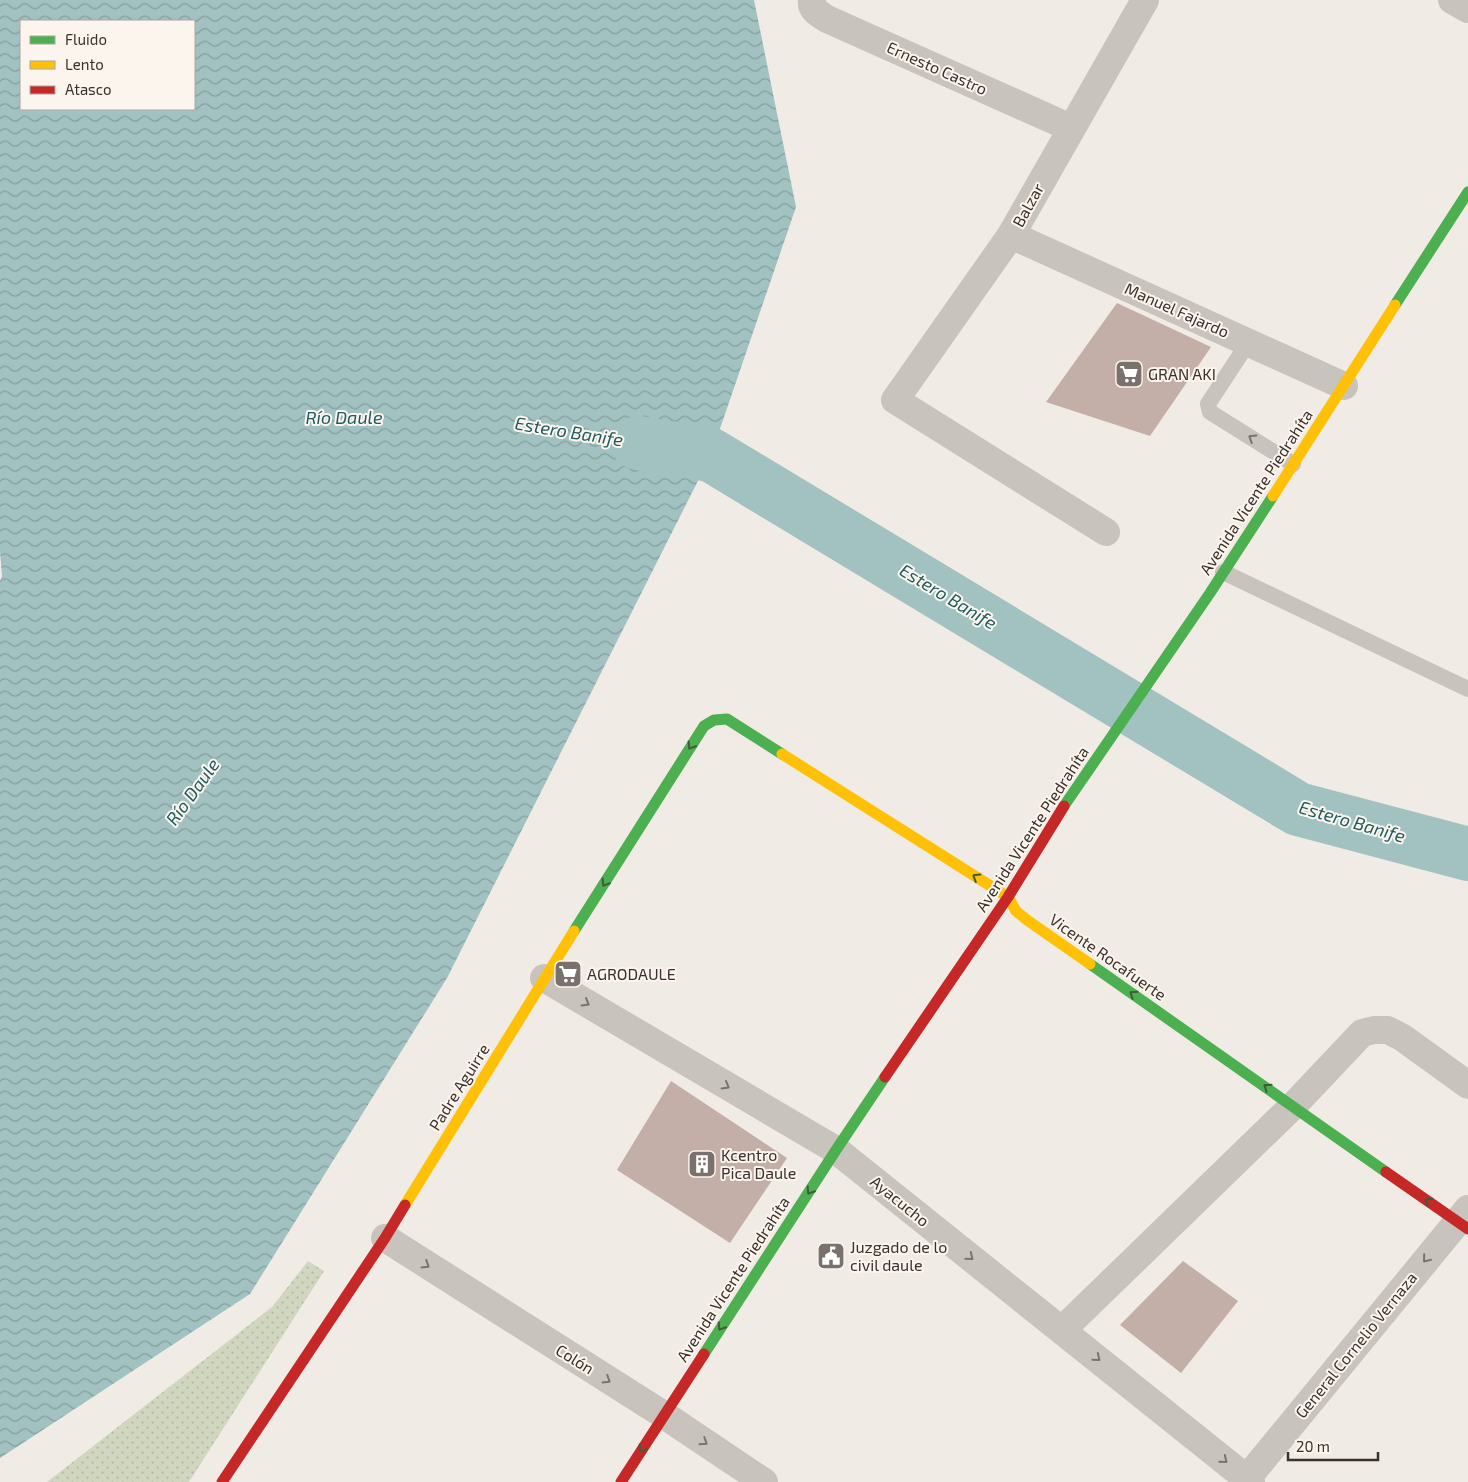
<svg xmlns="http://www.w3.org/2000/svg" width="1468" height="1482" font-family="'Exo 2',sans-serif">
	<defs>
		<pattern id="park-dots" width="8" height="8" patternUnits="userSpaceOnUse" patternTransform="scale(1.25)"><rect width="8" height="8" fill="#d1d6bf"/><path d="M2 2h.1M6 6h.1" fill="none" stroke="#b4b8a4" stroke-width="1.8" stroke-linecap="round"/></pattern>
		<pattern id="water-waves" width="16" height="10" patternUnits="userSpaceOnUse" patternTransform="scale(1.25)"><rect width="16" height="10" fill="#a1c2c1"/><path d="M0 5q4-4 8 0t8 0" fill="none" stroke="#849e9d"/></pattern>
	</defs>
	<rect width="100%" height="100%" fill="#f0ebe5"/>
	<path fill="url(#park-dots)" d="M308 1261 324 1271 189 1482H47L272 1307Z"/>
	<path fill="url(#water-waves)" fill-rule="evenodd" d="M0 0H754L796 207 711 455 447 978 250 1294 0 1458V581L2 576 0 551ZM21 21H194V109H21Z"/>
	<g fill="none" stroke-linecap="round" stroke-linejoin="round">
		<path stroke="#a1c2c1" stroke-width="54" d="M638 443 711 455 1298 809 1468 854"/>
	</g>
	<path fill="#c3afa7" d="M1117 303 1211 347 1150 436 1046 402Z
		M671 1081 787 1158 730 1243 617 1170Z
		M1183 1261 1238 1301 1181 1373 1120 1325Z"/>
	<g fill="none" stroke-linecap="round" stroke-linejoin="round">
		<path stroke="#c9c3be" stroke-width="16" d="M1248 343 1208 404 1210 412 1293 464
			M1223 572 1468 689"/>
		<path stroke="#c9c3be" stroke-width="28" d="M812 0C810 10 820 14 827 19L1071 128
			M1452 0 1468 9
			M1011 235 1344 386
			M1106 532 895 400 1011 235 1145 0
			M544 978 836 1150 1251 1482
			M385 1238 664 1415 764 1482
			M1062 1330 1293 1106 1362 1033 1374 1030H1388L1403 1038 1468 1085
			M1244 1482 1468 1209"/>
		<path stroke="#4caf50" stroke-width="11" d="M1395 305 1468 192
			M1064 806 1210 593 1273 496
			M574 931 704 726 714 720 727 719 782 754
			M1090 964 1386 1172
			M704 1354 836 1150 885 1077"/>
		<path stroke="#ffc107" stroke-width="11" d="M1273 496 1395 305
			M782 754 1008 897 1016 911 1027 920 1090 964
			M405 1205 574 931"/>
		<path stroke="#c62828" stroke-width="11" d="M885 1077 1008 897 1064 806
			M1386 1172 1468 1229
			M222 1482 385 1238 405 1205
			M621 1482 704 1354"/>
	</g>
	<defs><path id="oneway-chevron" d="M-2-3.5L2.5 0L-2 3.5" fill="none" stroke-width="1.6" stroke-linecap="round" stroke-linejoin="round" transform="scale(1.25)"/></defs>
	<g stroke="#7b726d">
		<use href="#oneway-chevron" transform="translate(1252 438) rotate(-148)"/>
		<use href="#oneway-chevron" transform="translate(586 1003) rotate(30)"/>
		<use href="#oneway-chevron" transform="translate(726 1086) rotate(30)"/>
		<use href="#oneway-chevron" transform="translate(970 1257) rotate(39)"/>
		<use href="#oneway-chevron" transform="translate(1426 1259) rotate(129)"/>
		<use href="#oneway-chevron" transform="translate(426 1265) rotate(32)"/>
		<use href="#oneway-chevron" transform="translate(1097 1358) rotate(39)"/>
		<use href="#oneway-chevron" transform="translate(607 1380) rotate(32)"/>
		<use href="#oneway-chevron" transform="translate(704 1442) rotate(33)"/>
		<use href="#oneway-chevron" transform="translate(1224 1460) rotate(39)"/>
	</g>
	<g stroke="#415c38">
		<use href="#oneway-chevron" transform="translate(691 746) rotate(122)"/>
		<use href="#oneway-chevron" transform="translate(976 877) rotate(-148)"/>
		<use href="#oneway-chevron" transform="translate(605 883) rotate(122)"/>
		<use href="#oneway-chevron" transform="translate(1133 994) rotate(-145)"/>
		<use href="#oneway-chevron" transform="translate(1267 1087) rotate(-145)"/>
		<use href="#oneway-chevron" transform="translate(810 1191) rotate(123)"/>
		<use href="#oneway-chevron" transform="translate(1428 1201) rotate(-145)"/>
		<use href="#oneway-chevron" transform="translate(721 1327) rotate(123)"/>
		<use href="#oneway-chevron" transform="translate(642 1449) rotate(123)"/>
	</g>
	<defs>
		<symbol id="supermarket-square" viewBox="-11 -11 22 22"><rect x="-9" y="-9" width="18" height="18" rx="4" fill="#7a716c" stroke="#fbf5ee"/><path d="M-6-5.5h2.5l.6 2H6L4.5 2H-2.5L-4.4-4H-6ZM-1.5 3.2a1.3 1.3 0 1 0 .1 0ZM3 3.2a1.3 1.3 0 1 0 .1 0Z" fill="#fff"/></symbol>
		<symbol id="building-square" viewBox="-11 -11 22 22"><rect x="-9" y="-9" width="18" height="18" rx="4" fill="#7a716c" stroke="#fbf5ee"/><path d="M-4-6H4V6H1V3H-1V6H-4ZM-2.5-4.3h1.7v1.8h-1.7ZM.8-4.3h1.7v1.8H.8ZM-2.5-1h1.7V.8h-1.7ZM.8-1h1.7V.8H.8Z" fill="#fff"/></symbol>
		<symbol id="civic-square" viewBox="-11 -11 22 22"><rect x="-9" y="-9" width="18" height="18" rx="4" fill="#7a716c" stroke="#fbf5ee"/><path d="M-.6-6.5H3V-4.5H.6V-3L4-1V1h2V6H-6V1h2V-1L-.6-3ZM-1.2 2.5V6h2.4V2.5Z" fill="#fff"/></symbol>
	</defs>
	<g fill-rule="evenodd">
		<use href="#supermarket-square" x="1113" y="358" width="32" height="32"/>
		<use href="#supermarket-square" x="552" y="958" width="32" height="32"/>
		<use href="#building-square" x="686" y="1148" width="32" height="32"/>
		<use href="#civic-square" x="815" y="1240" width="32" height="32"/>
	</g>
	<g text-anchor="middle" stroke-width="4" stroke-linejoin="round" paint-order="stroke">
		<g font-size="16" fill="#3b302b" stroke="#fbf5ee">
			<text transform="translate(937 68) rotate(24)" y="6">Ernesto Castro</text>
			<text transform="translate(1028 205) rotate(-61)" y="6">Balzar</text>
			<text transform="translate(1177 310) rotate(24)" y="6">Manuel Fajardo</text>
			<text transform="translate(1256 492) rotate(-57)" y="6">Avenida Vicente Piedrahíta</text>
			<text transform="translate(1032 829) rotate(-57)" y="6">Avenida Vicente Piedrahíta</text>
			<text transform="translate(1108 957) rotate(35)" y="6">Vicente Rocafuerte</text>
			<text transform="translate(459 1087) rotate(-58)" y="6">Padre Aguirre</text>
			<text transform="translate(900 1201) rotate(39)" y="6">Ayacucho</text>
			<text transform="translate(733 1279) rotate(-57)" y="6">Avenida Vicente Piedrahíta</text>
			<text transform="translate(1356 1345) rotate(-51)" y="6">General Cornelio Vernaza</text>
			<text transform="translate(575 1359) rotate(32)" y="6">Colón</text>
		</g>
		<g font-size="16" fill="#3b302b" stroke="#fbf5ee" text-anchor="start">
			<text x="1148" y="380">GRAN AKI</text>
			<text x="587" y="980">AGRODAULE</text>
			<text x="721" y="1161">Kcentro<tspan x="721" dy="18">Pica Daule</tspan></text>
			<text x="850" y="1253">Juzgado de lo<tspan x="850" dy="18">civil daule</tspan></text>
		</g>
		<g font-size="18" font-style="italic" fill="#1f5a5e" stroke="#fbf5ee">
			<text x="344" y="424">Río Daule</text>
			<text transform="translate(569 432) rotate(9)" y="6">Estero Banife</text>
			<text transform="translate(948 597) rotate(31)" y="6">Estero Banife</text>
			<text transform="translate(193 792) rotate(-54)" y="6">Río Daule</text>
			<text transform="translate(1352 822) rotate(16)" y="6">Estero Banife</text>
		</g>
	</g>
	<rect x="20" y="20" width="175" height="90" fill="#fbf5ee" stroke="#aea6a0"/>
	<rect x="30" y="36" width="25" height="8" fill="#4caf50" stroke="#aea6a0"/>
	<text x="65" y="45" font-size="15" fill="#3b302b">Fluido</text>
	<rect x="30" y="61" width="25" height="8" fill="#ffc107" stroke="#aea6a0"/>
	<text x="65" y="70" font-size="15" fill="#3b302b">Lento</text>
	<rect x="30" y="86" width="25" height="8" fill="#c62828" stroke="#aea6a0"/>
	<text x="65" y="95" font-size="15" fill="#3b302b">Atasco</text>
	<path d="M1288 1452v8h90v-8" fill="none" stroke="#3b302b" stroke-width="2.5"/>
	<text x="1296" y="1452" font-size="15" fill="#3b302b" stroke="#fbf5ee" stroke-width="4" paint-order="stroke">20 m</text>
</svg>
